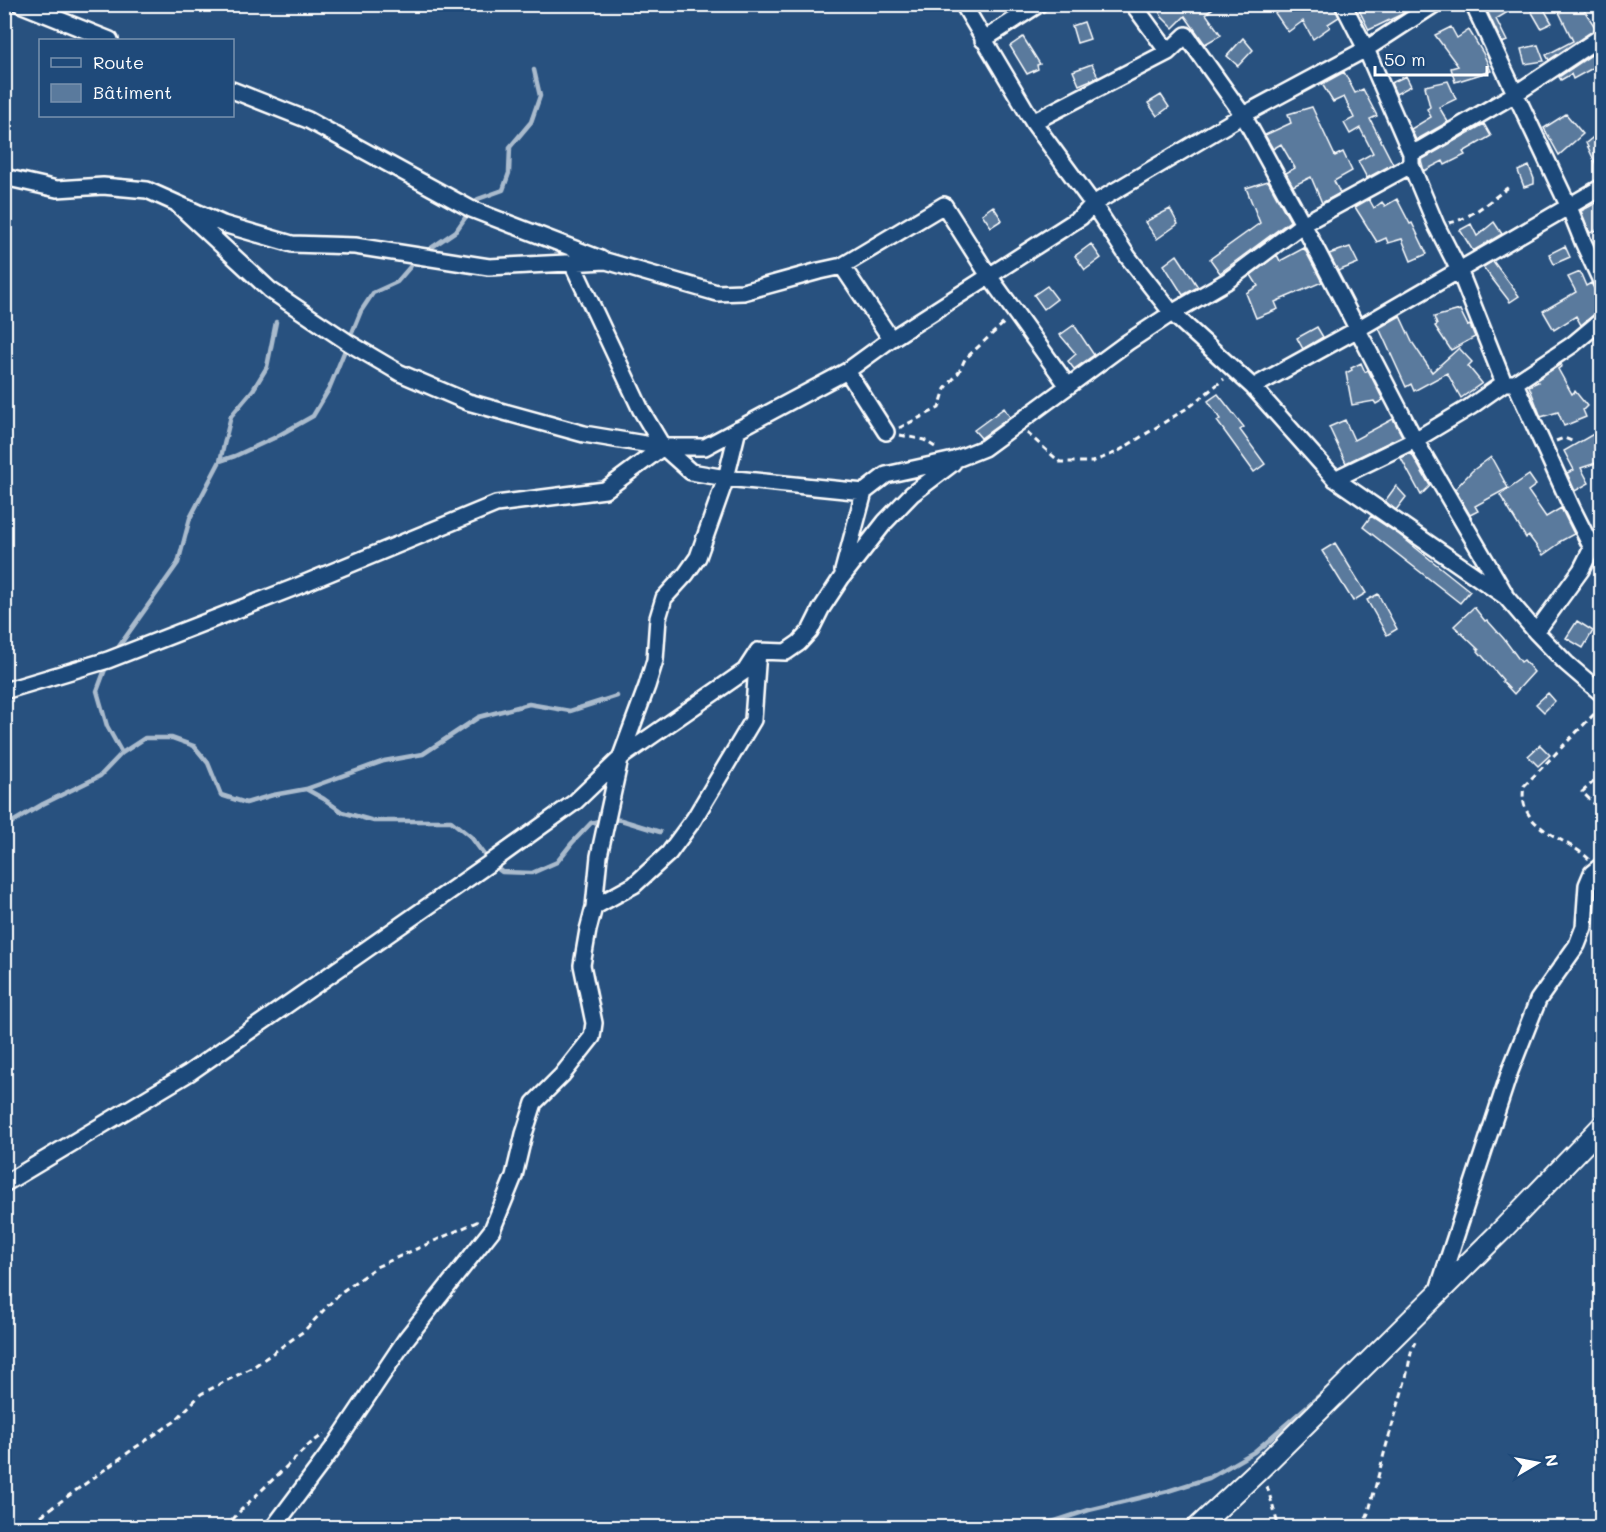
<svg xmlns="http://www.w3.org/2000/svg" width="1606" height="1532" font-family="Mali,sans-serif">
	<rect width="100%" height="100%" fill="#28517f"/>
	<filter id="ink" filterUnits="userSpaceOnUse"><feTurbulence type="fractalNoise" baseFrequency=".0167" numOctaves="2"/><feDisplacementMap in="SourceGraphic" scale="12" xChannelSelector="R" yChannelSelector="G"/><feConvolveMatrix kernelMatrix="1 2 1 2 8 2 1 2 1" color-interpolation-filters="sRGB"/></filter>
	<g filter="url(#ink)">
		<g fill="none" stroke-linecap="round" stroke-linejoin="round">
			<path stroke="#aabbcd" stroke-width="4.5" d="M425 252 456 231 478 199 503 190 509 173 510 147 531 122 540 96 534 70
				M220 461 231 416 253 390 267 367 276 322
				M115 652 178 563 190 518 220 461 235 456 274 438 313 416 329 389 361 311 373 293 397 282 416 260
				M107 664 97 691 107 726 122 753
				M306 789 384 761 423 754 479 717 529 704 570 711 617 696
				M610 819 621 820 660 832
				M4 827 43 804 100 776 122 753 145 738H172L194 746 208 763 221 795 246 803 273 795 306 789 324 799 342 812 374 821H451L471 837 490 863 502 872 532 873 557 862 572 843 591 823 602 820
				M1034 1528 1089 1510 1168 1491 1209 1478 1254 1452 1334 1383"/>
		</g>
		<path fill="#5a7a9d" stroke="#fff" stroke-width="1.5" d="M1155 4H1218L1206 14 1221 35 1205 44 1185 16 1173 28 1162 17Z
			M1289 4H1333L1339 17 1328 24 1330 27 1313 39 1303 21 1288 32 1275 13Z
			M1354 4H1416L1400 15 1369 30 1357 6H1355Z
			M1484 4H1521L1496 19 1507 41 1502 43Z
			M1538 4H1541L1552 23 1541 28 1530 9Z
			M1564 4H1580L1595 27 1602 23V26L1597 28 1549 60 1546 55 1573 41 1557 8Z
			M1084 22 1090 39 1077 43 1072 26Z
			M1451 27 1457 38 1469 30 1483 53 1491 71 1455 82 1451 68 1458 66 1435 35Z
			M1023 37 1040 64 1037 65 1038 69 1027 74 1010 46Z
			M1243 38 1253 50 1238 66 1227 56Z
			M1538 45 1544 61 1525 64 1521 49Z
			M1602 48V63L1573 79 1571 74 1561 80 1559 77Z
			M1092 64 1098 77 1079 85 1073 71Z
			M1344 72 1355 93 1363 89 1377 116 1370 119 1393 164 1367 178 1358 161 1373 153 1360 128 1350 134 1344 123 1354 118 1344 97 1333 102 1322 84Z
			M1406 76 1411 86 1396 94 1391 83Z
			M1448 81 1456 99 1439 107 1448 122 1416 140 1411 129 1431 117 1427 109 1430 107 1425 86Z
			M1161 95 1169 107 1157 116 1148 103Z
			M1312 107 1335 156 1343 152 1352 171 1334 181 1340 193 1322 203 1311 177 1293 186 1286 173 1295 168 1281 144 1273 149 1265 135 1291 123 1288 114Z
			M1566 114 1583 134 1559 155 1544 128Z
			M1484 124 1491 136 1463 152 1465 155 1445 165 1443 161 1424 171 1421 160Z
			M1602 130V177L1586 143Z
			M1529 166 1534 179V184L1524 187 1518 171Z
			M1268 181 1290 221 1220 273 1210 259 1260 223 1246 188Z
			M1369 199 1374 208 1382 202 1385 206 1397 199 1410 224 1412 223 1427 254 1411 261 1402 239 1388 243 1386 238 1377 242 1355 207Z
			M1602 200V228L1590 233 1581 211Z
			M993 206 1002 220 991 227 982 214Z
			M1170 209 1178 224 1157 239 1145 222Z
			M1494 222 1502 234 1473 251 1460 230 1471 224 1477 236Z
			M1091 244 1101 258 1085 270 1075 256Z
			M1565 246 1570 257 1554 264 1549 254Z
			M1350 247 1358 263 1338 271 1329 254Z
			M1304 248 1322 282 1275 302 1278 309 1256 318 1246 293 1258 286 1251 275 1277 255 1280 261Z
			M1177 255 1198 287 1183 295 1164 265Z
			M1493 261 1519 296 1510 302 1483 267Z
			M1580 272 1586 286 1591 283 1602 302V310L1596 313 1581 325 1576 316 1554 330 1543 311 1576 292 1568 277Z
			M1047 286 1057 299 1044 309 1034 295Z
			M1460 310 1468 326 1470 325 1475 337 1451 350 1435 326 1437 325 1434 317Z
			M1400 316 1412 342 1432 372 1459 348 1472 362 1468 366 1482 383 1461 398 1447 373 1414 391 1411 384 1406 387 1379 328Z
			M1074 325 1094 355 1074 369 1068 361 1076 354 1060 335Z
			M1317 327 1323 337 1303 349 1297 338Z
			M1361 363 1365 372 1368 370 1383 400 1376 404 1374 401 1352 405 1346 373 1352 370 1351 368Z
			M1561 364 1562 366 1558 369 1572 394 1575 391 1587 406 1583 410 1586 417 1564 426 1558 412 1541 417 1529 386 1538 382 1536 380Z
			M1218 394 1244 427 1240 430 1265 464 1254 472 1217 421 1220 419 1208 401Z
			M1004 408 1010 417 981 438 974 430Z
			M1393 419 1402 436 1346 463 1329 427 1345 420 1354 440Z
			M1602 429V461L1581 468 1589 483 1575 491 1567 473 1574 470 1564 451Z
			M1411 453 1430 486 1421 495 1401 458Z
			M1491 457 1508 488 1475 506 1478 511 1470 515 1455 489 1472 471Z
			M1529 475 1536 485 1528 491 1546 517 1561 508 1574 534 1559 542 1560 543 1543 555 1529 536 1526 538 1500 495Z
			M1396 486 1406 497 1396 510 1385 501Z
			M1371 516 1397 533 1470 591 1460 603 1363 527Z
			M1335 543 1366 593 1353 601 1322 551Z
			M1378 594 1397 629 1387 635 1367 600Z
			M1474 607 1485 621 1487 620 1504 639 1521 662 1524 660 1534 672 1514 694 1502 681 1503 680 1478 651 1479 650 1454 626Z
			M1577 621 1593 631 1583 648 1566 638Z
			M1548 693 1555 701 1544 712 1536 704Z
			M1540 745 1550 755 1538 766 1528 756Z"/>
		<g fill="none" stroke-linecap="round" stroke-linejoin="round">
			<defs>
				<path id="street" d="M20 4 110 40
					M963 4 1033 122 1093 204 1128 257 1172 313 1253 387 1335 479 1506 597 1536 632 1566 663 1602 694
					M1133 4 1168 52
					M1343 4 1366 49 1411 153
					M1473 4 1569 207 1583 242 1602 283
					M983 40 1039 4
					M232 90 308 120 471 209 601 259
					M1033 122 1168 52 1186 35 1243 115 1303 224 1415 440 1504 592
					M1411 165 1436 225 1459 270 1504 383
					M4 177 57 189 103 186 147 190 223 224 292 244 355 246 489 267 606 261 717 293 743 292 819 271 842 266
					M177 204 270 290 349 343 400 373 468 402 584 434 663 447H705L847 371 891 339 1081 217 1093 204 1243 115 1366 49 1435 4
					M572 263 641 410 663 447 691 472 726 478 864 492 886 475 954 460 984 448 1128 342 1172 313 1227 281 1303 224 1411 165V153L1421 149 1515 94 1602 36
					M891 339 842 266 944 205 989 276 1068 386
					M847 371 886 432
					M1515 383 1572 508 1592 548
					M1253 387 1358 329 1602 187
					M1335 479 1415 440 1470 407 1504 383H1515L1572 345 1602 320
					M843 571 864 492
					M1536 632 1581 570 1592 548 1602 541
					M4 691 108 660 293 588 496 504 605 490 663 447
					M594 907 634 885 669 853 694 819 753 720 758 651
					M4 1184 189 1073 268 1018 490 863 575 802 624 755 745 671 758 651 786 652 799 643 810 631 821 609 842 577 885 522 912 494 953 463
					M1437 1293 1510 1071 1538 1000 1577 945 1584 927 1587 885 1592 873 1602 865
					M273 1528 333 1448 406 1339 492 1230 514 1176 524 1134 534 1103 562 1075 592 1037 594 1023 582 965 588 930 594 907 599 856 620 759 647 686 655 660 658 618 664 598 686 574 698 557 726 478 738 429"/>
				<path id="secondary" d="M1197 1528 1259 1470 1500 1232 1602 1126"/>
			</defs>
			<use href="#street" stroke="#fff" stroke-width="20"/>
			<use href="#secondary" stroke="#fff" stroke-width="24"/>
			<path stroke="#fff" stroke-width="3" stroke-dasharray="6 4.5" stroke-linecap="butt" d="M1449 223C1469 220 1492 199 1509 187
				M899 428 939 408 945 389 959 372 965 359 1005 322
				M1027 433 1060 462H1092L1117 452 1192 405 1224 379
				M900 435 924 440 938 449
				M1556 441 1564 438 1572 441
				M1602 774 1582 792 1602 811
				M1589 859C1565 836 1516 829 1524 786L1600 708
				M1267 1486 1279 1528
				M24 1528 136 1447 174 1422 201 1394 253 1367 304 1331 340 1293 376 1267 481 1220
				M225 1528 242 1509 310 1444 324 1434
				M1362 1528 1369 1511 1385 1450 1406 1378 1412 1348 1415 1342"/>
			<use href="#street" stroke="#1f4a7a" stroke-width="15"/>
			<use href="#secondary" stroke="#1f4a7a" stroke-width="20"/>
		</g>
	</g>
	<rect width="1606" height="1532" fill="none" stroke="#1f4a7a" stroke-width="24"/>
	<rect x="12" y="12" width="1582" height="1508" fill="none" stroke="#fff" stroke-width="2" filter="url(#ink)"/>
	<rect x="39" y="39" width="195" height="78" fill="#1f4a7a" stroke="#7992af" stroke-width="1.5"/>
	<rect x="51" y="58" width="30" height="9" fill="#1f4a7a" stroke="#7992af" stroke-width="1.5"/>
	<text x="93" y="69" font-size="18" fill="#ffffff">Route</text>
	<rect x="51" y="84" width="30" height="18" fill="#5a7a9d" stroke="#7992af" stroke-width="1.5"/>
	<text x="93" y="99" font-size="18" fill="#ffffff">Bâtiment</text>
	<g transform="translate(1537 1463) rotate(80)" stroke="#1f4a7a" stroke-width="4.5" paint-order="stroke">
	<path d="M0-4.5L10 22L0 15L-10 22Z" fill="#ffffff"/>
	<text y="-9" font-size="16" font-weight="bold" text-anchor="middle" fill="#ffffff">N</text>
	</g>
	<path d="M1375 66v9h112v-9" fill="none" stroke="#ffffff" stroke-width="3"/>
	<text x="1384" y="66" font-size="18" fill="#ffffff" stroke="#1f4a7a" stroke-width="4.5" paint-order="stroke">50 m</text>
</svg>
